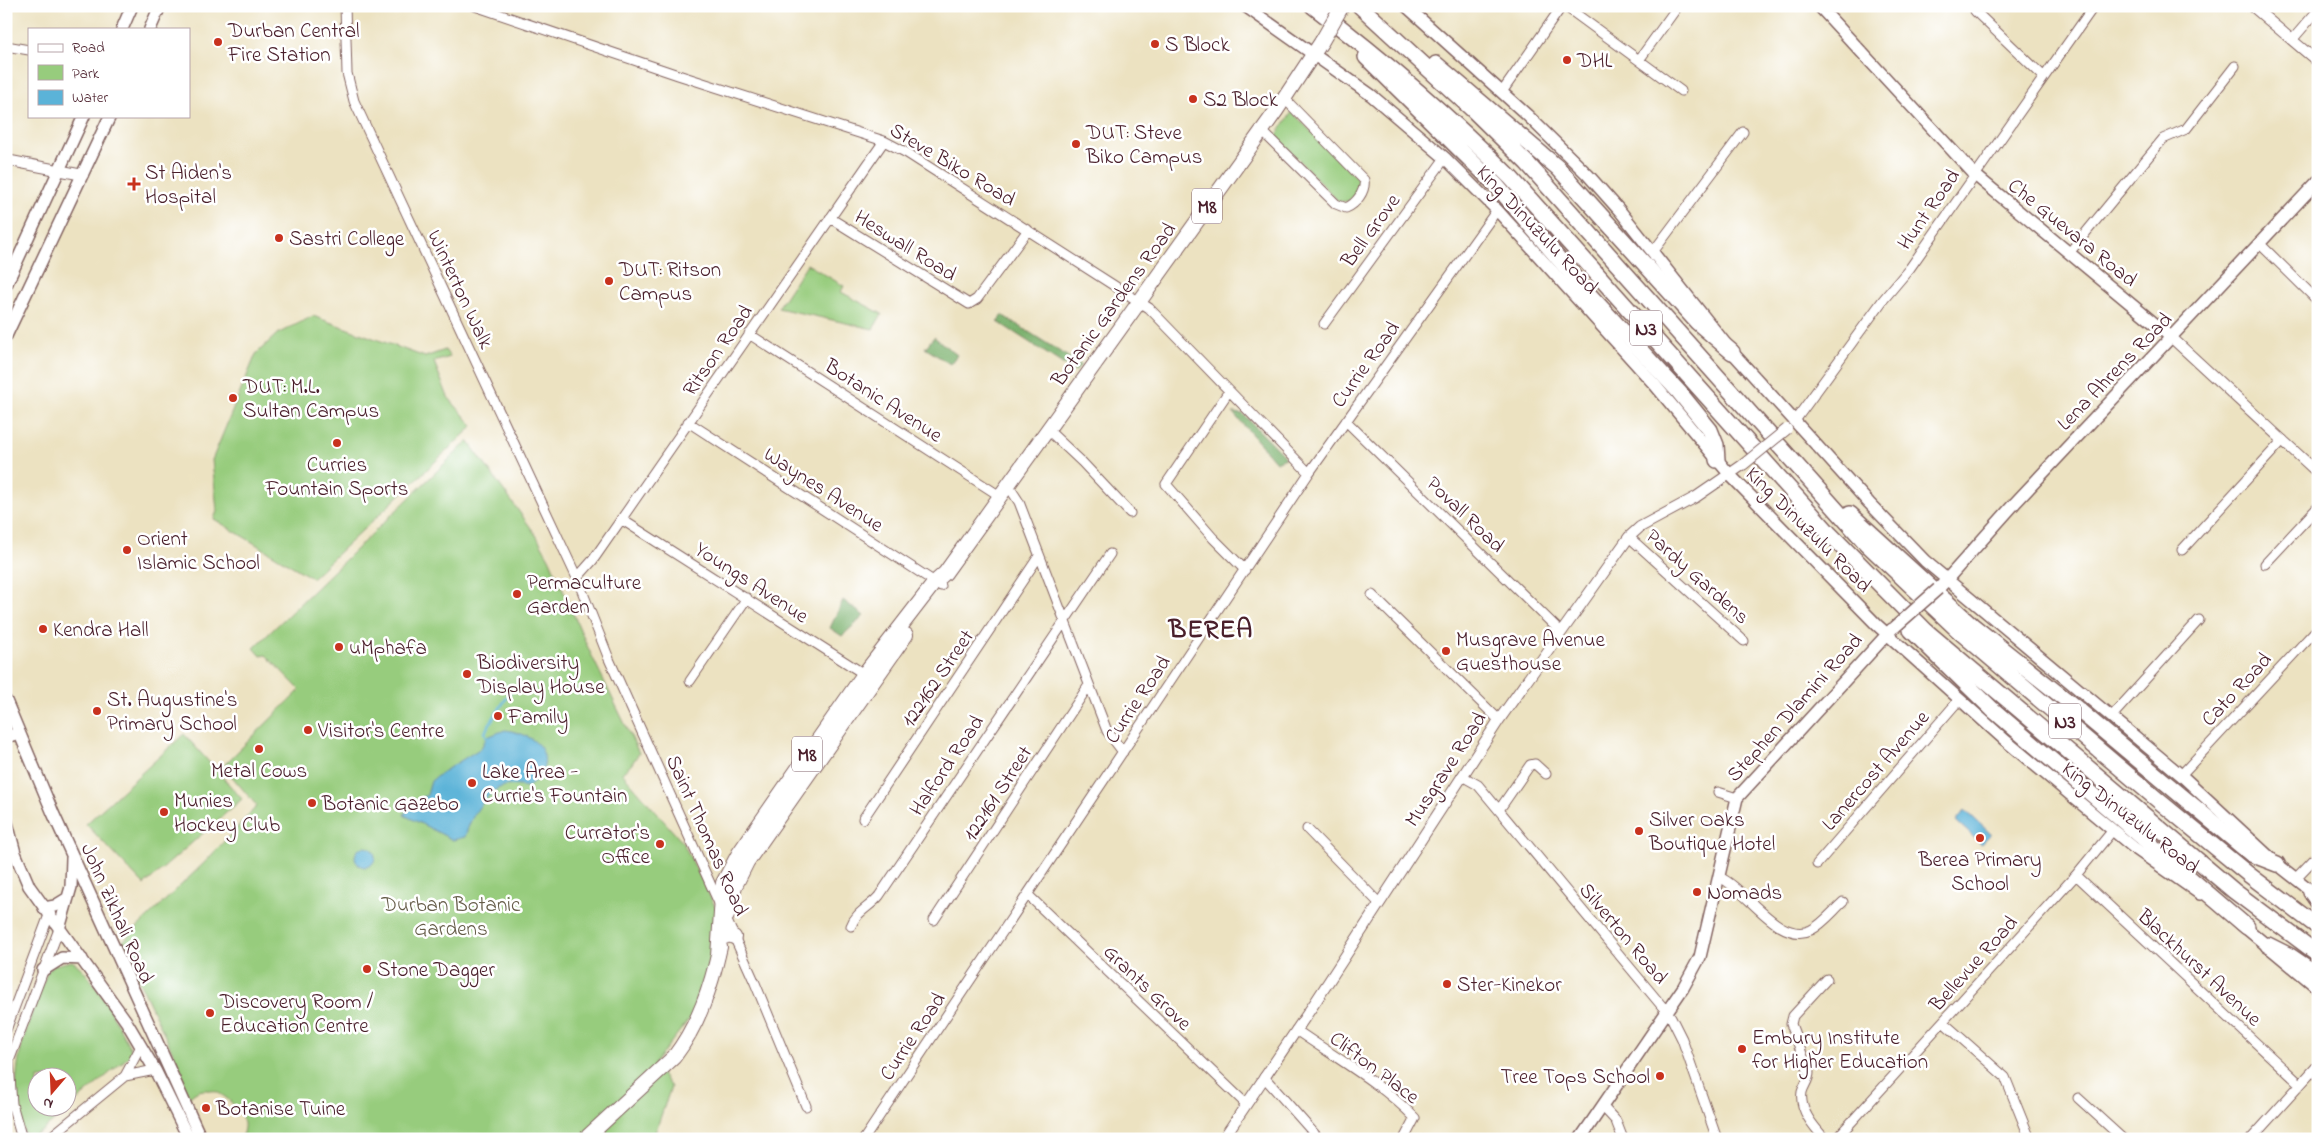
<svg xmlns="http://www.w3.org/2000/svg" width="2324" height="1145" font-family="'Indie Flower',sans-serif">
	<rect width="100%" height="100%" fill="#fff"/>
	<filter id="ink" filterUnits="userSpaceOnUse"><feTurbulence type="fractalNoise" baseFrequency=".02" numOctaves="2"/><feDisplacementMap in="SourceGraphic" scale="10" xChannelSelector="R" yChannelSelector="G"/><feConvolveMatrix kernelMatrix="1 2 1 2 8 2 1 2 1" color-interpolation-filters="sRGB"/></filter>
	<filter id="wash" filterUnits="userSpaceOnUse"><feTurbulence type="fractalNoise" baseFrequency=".0096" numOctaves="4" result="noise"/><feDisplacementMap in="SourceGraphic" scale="20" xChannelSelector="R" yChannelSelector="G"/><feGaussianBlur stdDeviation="1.12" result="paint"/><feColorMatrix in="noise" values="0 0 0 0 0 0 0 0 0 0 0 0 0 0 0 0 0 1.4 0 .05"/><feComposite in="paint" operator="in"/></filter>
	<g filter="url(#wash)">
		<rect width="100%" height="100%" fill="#ece2c1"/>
		<path fill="#97cc7d" stroke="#707654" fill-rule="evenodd" d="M1292 112 1359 180C1360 190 1356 194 1349 201L1339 202 1276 136Z
			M807 264 844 286 841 292 882 314 873 329 778 308Z
			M313 316 425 357 445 350 450 357 434 362 448 397 473 426 312 578 214 519 217 511 212 460 256 354 277 334Z
			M468 441 536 535 549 558 589 650 639 753 631 765 622 773 683 843 722 920 701 1004 654 1064 671 1087 653 1139H242C242 1134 245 1128 244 1123 239 1106 218 1085 199 1091 195 1092 190 1097 186 1100L176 1074 182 1072 121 943 205 862 257 806 223 766 300 690 266 655 261 656 254 648Z
			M184 734 242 799 144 885 86 824Z
			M72 961C93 972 120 1030 133 1053L42 1131 33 1136 24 1133C4 1073 27 1028 47 972L54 965ZM38 1078H68V1108H38Z"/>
		<path fill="#79b06c" stroke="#62684c" d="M1002 315 1081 365 1075 372 998 322Z
			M934 337 957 355 950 364 925 348Z
			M1233 413 1243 414 1286 458 1276 462Z
			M843 600 864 616 842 636 830 628Z"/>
		<path fill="#5bb3d8" stroke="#526982" d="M505 730C540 734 561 761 528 787 505 784 498 784 483 802 473 815 470 821 465 837L453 840 404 815 410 804 427 795 431 781 441 773 481 748 487 737Z
			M1965 810 1991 834 1981 844 1956 821Z
			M355 857a10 10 0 1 1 20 0a10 10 0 1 1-20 0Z"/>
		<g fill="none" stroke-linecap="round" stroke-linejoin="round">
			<path stroke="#5bb3d8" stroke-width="2.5" d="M487 737 485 733 487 728 513 688"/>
		</g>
	</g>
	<g filter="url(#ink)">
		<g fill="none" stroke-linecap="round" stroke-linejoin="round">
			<defs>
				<path id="minor" d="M345 6 347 73 354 101 577 578 609 659 755 983 806 1106
					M475 6 678 75 884 141 907 153 1149 308 1309 473
					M1565 6 1681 91
					M1975 11 2043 76
					M2292 40 2318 10
					M6 46 29 50
					M1639 60 1678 6
					M1502 92 1562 6
					M1262 131 1336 204 1346 208C1356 204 1366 191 1364 180L1285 99
					M830 218 969 304 977 299 1028 230
					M2259 243 2318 301
					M1653 252 1743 132
					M2069 253 2163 139 2186 129 2235 66
					M1324 324 1445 158
					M749 334 1000 496
					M1229 391 1166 484 1213 538 1245 570
					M1346 421 1561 632
					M688 422 941 586
					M1794 422 1883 300 1910 268 2094 6
					M1048 430 1082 462 1130 513
					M1008 485 1019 502 1107 731 1123 752
					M621 519 864 674
					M1629 537 1744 641
					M2182 550 2283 440
					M2265 564 2318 507
					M577 578 593 560 884 141
					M1372 595 1499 720
					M690 681 747 598
					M2112 716 2199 620
					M2181 775 2318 628
					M1462 776 1478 785 1671 1017 1682 1039 1717 1139
					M1718 792 1737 798
					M1499 810 1530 765 1535 764 1546 774
					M863 819 1039 556
					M1307 829 1379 903
					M1817 864 1959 700
					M2076 875 2300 1084
					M1719 877C1746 888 1778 945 1811 930 1823 924 1833 911 1843 902
					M2295 879 2318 855
					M1028 895 1245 1103
					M934 920 1089 685
					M851 926C856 912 870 907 879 896L1110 554
					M1943 1022 2005 1077 2030 1139
					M6 1030 49 915
					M1296 1030C1336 1058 1381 1083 1415 1118L1404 1139
					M9 1063 12 1104 22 1139
					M6 1069 59 929
					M125 1076 155 1070
					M1264 1077 1319 1139
					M2078 1098 2123 1139
					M1603 1107 1616 1121 1623 1139
					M48 1139 125 1076 141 1046
					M864 1139 1309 473 1497 210
					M1825 1139C1814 1127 1799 1110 1802 1092 1804 1085 1809 1080 1809 1073L1791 1024 1793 1016 1827 979
					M1836 1139 2076 875 2113 830
					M2251 1139 2318 1065"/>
				<path id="tertiary" d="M2252 6 2318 62
					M6 160 83 175
					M2172 338 2318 473
					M1223 1139 1316 1001 1499 720 1629 537 1640 527 1696 497 1744 464"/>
				<path id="secondary" d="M1245 6 1371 95 1445 158 1497 210 1655 385 1730 475 1877 625 2006 741 2133 847 2200 894
					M1406 6 1527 115 1588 175 1620 211 1732 352 1869 503 1925 561 2181 775 2277 864 2318 896
					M1819 6 1975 175 2172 338
					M122 29 132 6
					M150 29 160 6
					M6 285 84 116
					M6 336 110 116
					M1941 586 2015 503 2318 181
					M6 701 53 813 201 1139
					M6 737 19 733
					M6 819 15 853 29 886 126 1021 155 1070 189 1139
					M44 908 55 906 68 898
					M2241 924 2318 988
					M59 929 71 887 72 858
					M43 970 62 958 82 959
					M1580 1139 1683 988 1700 957 1737 798 1892 629"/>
				<path id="primary" d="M727 916 735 886 747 862 906 635
					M722 938 729 935 734 937
					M718 956 723 883 739 853 864 674 935 582 945 573 1276 111 1322 41
					M585 1139 674 1057C699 1024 711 987 720 947"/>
				<path id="motorway" d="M1313 6C1382 59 1449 116 1511 178L1829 533 1926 631 2234 891 2318 954
					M1360 6 1474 111 1527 163 1866 543 1960 632 2159 801 2248 874 2318 927
					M1366 57 1497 186 1585 290 1679 392 1710 430 1716 445 1717 460
					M1436 64 1558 168 1697 322 1732 352
					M1850 514 1972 625 2075 707 2251 854 2277 864
					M1911 630 1992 709 2247 927
					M2311 892 2318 902
					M2268 945 2290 956 2318 975"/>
			</defs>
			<use href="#minor" stroke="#836360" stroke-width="11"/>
			<use href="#tertiary" stroke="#836360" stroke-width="12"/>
			<use href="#secondary" stroke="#836360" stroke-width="14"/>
			<use href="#primary" stroke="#836360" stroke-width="16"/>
			<use href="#motorway" stroke="#836360" stroke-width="18"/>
			<use href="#minor" stroke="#fff" stroke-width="9"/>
			<use href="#tertiary" stroke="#fff" stroke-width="10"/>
			<use href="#secondary" stroke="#fff" stroke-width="11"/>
			<use href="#primary" stroke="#fff" stroke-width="14"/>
			<use href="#motorway" stroke="#fff" stroke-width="15"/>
			<defs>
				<path id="tertiary-bridge" d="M1744 464 1787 429"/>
				<path id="secondary-bridge" d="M1895 627 1938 589"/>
				<path id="primary-bridge" d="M1322 41 1342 6"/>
			</defs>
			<use href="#tertiary-bridge" stroke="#836360" stroke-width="12" stroke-linecap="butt"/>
			<use href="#secondary-bridge" stroke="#836360" stroke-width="14" stroke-linecap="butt"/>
			<use href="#primary-bridge" stroke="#836360" stroke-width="16" stroke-linecap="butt"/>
			<use href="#tertiary-bridge" stroke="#fff" stroke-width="10"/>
			<use href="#secondary-bridge" stroke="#fff" stroke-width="11"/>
			<use href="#primary-bridge" stroke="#fff" stroke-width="14"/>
		</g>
	</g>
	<g fill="#c8321e" stroke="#fff" stroke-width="2">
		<circle cx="218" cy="42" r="5"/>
		<circle cx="1155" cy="44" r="5"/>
		<circle cx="1567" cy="60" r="5"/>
		<circle cx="1193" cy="99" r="5"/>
		<circle cx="1076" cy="144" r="5"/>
		<path d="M131.5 176.5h5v5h5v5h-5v5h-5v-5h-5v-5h5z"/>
		<circle cx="279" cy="238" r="5"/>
		<circle cx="609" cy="281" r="5"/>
		<circle cx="233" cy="398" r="5"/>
		<circle cx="337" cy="443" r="5"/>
		<circle cx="127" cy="550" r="5"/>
		<circle cx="517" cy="594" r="5"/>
		<circle cx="43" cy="629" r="5"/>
		<circle cx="339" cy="647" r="5"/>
		<circle cx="1446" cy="651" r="5"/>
		<circle cx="467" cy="674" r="5"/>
		<circle cx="97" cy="711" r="5"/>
		<circle cx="498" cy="716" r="5"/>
		<circle cx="308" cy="730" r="5"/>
		<circle cx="259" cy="749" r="5"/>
		<circle cx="472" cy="783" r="5"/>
		<circle cx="312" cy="803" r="5"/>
		<circle cx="164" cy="812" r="5"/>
		<circle cx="1639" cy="831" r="5"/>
		<circle cx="1980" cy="838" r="5"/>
		<circle cx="660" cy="844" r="5"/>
		<circle cx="1697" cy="892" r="5"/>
		<circle cx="367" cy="969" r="5"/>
		<circle cx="1447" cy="984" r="5"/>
		<circle cx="210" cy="1013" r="5"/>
		<circle cx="1742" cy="1049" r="5"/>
		<circle cx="1660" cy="1076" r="5"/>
		<circle cx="206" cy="1108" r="5"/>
	</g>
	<g text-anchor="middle" stroke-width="5" stroke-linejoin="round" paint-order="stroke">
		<g fill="#fff" stroke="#80626b" stroke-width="1">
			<rect x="1192" y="188.5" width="30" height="35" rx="4"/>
			<rect x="1630" y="310.5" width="32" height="35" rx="4"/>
			<rect x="2049" y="703.5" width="32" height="35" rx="4"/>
			<rect x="792" y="736.5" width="30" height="35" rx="4"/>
		</g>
		<g font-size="20" font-weight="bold" fill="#4a1f2b">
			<text x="1207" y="213">M8</text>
			<text x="1646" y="335">N3</text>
			<text x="2065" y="728">N3</text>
			<text x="807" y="761">M8</text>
		</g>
		<g font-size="21" fill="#4a1f2b" stroke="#fff" text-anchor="start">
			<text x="228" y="37">Durban Central<tspan x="228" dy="24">Fire Station</tspan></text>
			<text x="1165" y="51">S Block</text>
			<text x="1577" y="67">DHL</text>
			<text x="1203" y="106">S2 Block</text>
			<text x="1086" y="139">DUT: Steve<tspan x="1086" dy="24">Biko Campus</tspan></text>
			<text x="145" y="179">St Aiden's<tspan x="145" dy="24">Hospital</tspan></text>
			<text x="289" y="245">Sastri College</text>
			<text x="619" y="276">DUT: Ritson<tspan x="619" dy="24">Campus</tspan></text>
			<text x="243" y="393">DUT: M.L.<tspan x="243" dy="24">Sultan Campus</tspan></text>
			<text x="337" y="471" text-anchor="middle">Curries<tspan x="337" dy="24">Fountain Sports</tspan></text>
			<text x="137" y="545">Orient<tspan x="137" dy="24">Islamic School</tspan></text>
			<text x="527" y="589">Permaculture<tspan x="527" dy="24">Garden</tspan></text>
			<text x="53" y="636">Kendra Hall</text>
			<text x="1456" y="646">Musgrave Avenue<tspan x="1456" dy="24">Guesthouse</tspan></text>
			<text x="349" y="654">uMphafa</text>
			<text x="477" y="669">Biodiversity<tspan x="477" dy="24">Display House</tspan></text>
			<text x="107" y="706">St. Augustine's<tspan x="107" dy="24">Primary School</tspan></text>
			<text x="508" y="723">Family</text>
			<text x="318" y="737">Visitor's Centre</text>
			<text x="259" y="777" text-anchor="middle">Metal Cows</text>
			<text x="482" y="778">Lake Area -<tspan x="482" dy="24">Currie's Fountain</tspan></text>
			<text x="174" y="807">Munies<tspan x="174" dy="24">Hockey Club</tspan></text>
			<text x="322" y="810">Botanic Gazebo</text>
			<text x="1649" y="826">Silver Oaks<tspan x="1649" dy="24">Boutique Hotel</tspan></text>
			<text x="650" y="839" text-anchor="end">Currator's<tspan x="650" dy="24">Office</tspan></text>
			<text x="1980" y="866" text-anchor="middle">Berea Primary<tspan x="1980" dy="24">School</tspan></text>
			<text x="1707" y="899">Nomads</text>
			<text x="377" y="976">Stone Dagger</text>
			<text x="1457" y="991">Ster-Kinekor</text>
			<text x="220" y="1008">Discovery Room /<tspan x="220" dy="24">Education Centre</tspan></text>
			<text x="1752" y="1044">Embury Institute<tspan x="1752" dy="24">for Higher Education</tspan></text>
			<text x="1650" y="1083" text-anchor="end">Tree Tops School</text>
			<text x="216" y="1115">Botanise Tuine</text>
		</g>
		<g font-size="21" fill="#4a1f2b" stroke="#fff">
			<text transform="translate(953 164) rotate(31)" y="7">Steve Biko Road</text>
			<text transform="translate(1928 209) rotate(-55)" y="7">Hunt Road</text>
			<text transform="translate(1538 229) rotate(47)" y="7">King Dinuzulu Road</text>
			<text transform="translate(1370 230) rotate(-54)" y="7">Bell Grove</text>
			<text transform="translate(2073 232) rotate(39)" y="7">Che Guevara Road</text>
			<text transform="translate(906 245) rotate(32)" y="7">Heswall Road</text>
			<text transform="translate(461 289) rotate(65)" y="7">Winterton Walk</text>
			<text transform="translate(1113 304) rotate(-54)" y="7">Botanic Gardens Road</text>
			<text transform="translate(717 350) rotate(-55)" y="7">Ritson Road</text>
			<text transform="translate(1365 364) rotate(-54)" y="7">Currie Road</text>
			<text transform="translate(2114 371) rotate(-46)" y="7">Lena Ahrens Road</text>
			<text transform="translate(884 400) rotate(33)" y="7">Botanic Avenue</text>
			<text transform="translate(824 489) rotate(33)" y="7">Waynes Avenue</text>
			<text transform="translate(1466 514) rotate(44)" y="7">Povall Road</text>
			<text transform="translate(1809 529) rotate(45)" y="7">King Dinuzulu Road</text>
			<text transform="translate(1698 576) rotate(42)" y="7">Pardy Gardens</text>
			<text transform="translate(752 582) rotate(33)" y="7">Youngs Avenue</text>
			<text transform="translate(937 678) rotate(-56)" y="7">122162 Street</text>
			<text transform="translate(2236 689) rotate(-47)" y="7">Cato Road</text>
			<text transform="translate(1137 699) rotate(-56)" y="7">Currie Road</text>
			<text transform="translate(1794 707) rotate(-48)" y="7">Stephen Dlamini Road</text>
			<text transform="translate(946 765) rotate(-56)" y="7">Halford Road</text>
			<text transform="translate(1445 769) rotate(-57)" y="7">Musgrave Road</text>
			<text transform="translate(1875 770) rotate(-49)" y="7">Lanercost Avenue</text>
			<text transform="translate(997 793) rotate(-57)" y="7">122161 Street</text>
			<text transform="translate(2131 817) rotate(38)" y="7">King Dinuzulu Road</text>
			<text transform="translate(708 835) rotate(66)" y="7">Saint Thomas Road</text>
			<text transform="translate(118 913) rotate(66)" y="7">John Zikhali Road</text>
			<text transform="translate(1624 933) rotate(50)" y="7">Silverton Road</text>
			<text transform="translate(1973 963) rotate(-48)" y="7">Bellevue Road</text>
			<text transform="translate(2200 967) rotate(43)" y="7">Blackhurst Avenue</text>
			<text transform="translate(1148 987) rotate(44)" y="7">Grants Grove</text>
			<text transform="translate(912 1036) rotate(-56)" y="7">Currie Road</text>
			<text transform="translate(1375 1067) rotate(37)" y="7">Clifton Place</text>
		</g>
		<g font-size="21" fill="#655c48" stroke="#fff">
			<text x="451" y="911">Durban Botanic<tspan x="451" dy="24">Gardens</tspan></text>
		</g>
		<g font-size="26" font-weight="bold" letter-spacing="1" fill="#4a1f2b" stroke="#fff">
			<text x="1211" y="637">BEREA</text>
		</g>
	</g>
	<rect width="2324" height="1145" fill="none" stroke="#fff" stroke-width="25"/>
	<rect x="28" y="28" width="162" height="90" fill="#ffffff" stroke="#b7a5aa"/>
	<rect x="38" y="44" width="25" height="8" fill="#ffffff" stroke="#b7a5aa"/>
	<text x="72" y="52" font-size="15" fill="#4a1f2b">Road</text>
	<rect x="38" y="65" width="25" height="15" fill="#97cc7d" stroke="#b7a5aa"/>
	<text x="72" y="78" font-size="15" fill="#4a1f2b">Park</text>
	<rect x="38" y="90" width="25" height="15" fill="#5bb3d8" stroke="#b7a5aa"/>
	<text x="72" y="102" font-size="15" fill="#4a1f2b">Water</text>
	<g transform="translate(52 1092) rotate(199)"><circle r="24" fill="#ffffff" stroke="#b7a5aa"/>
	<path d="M0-4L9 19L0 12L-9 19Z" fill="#c8321e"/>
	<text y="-8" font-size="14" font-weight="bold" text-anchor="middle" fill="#4a1f2b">N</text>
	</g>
</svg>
